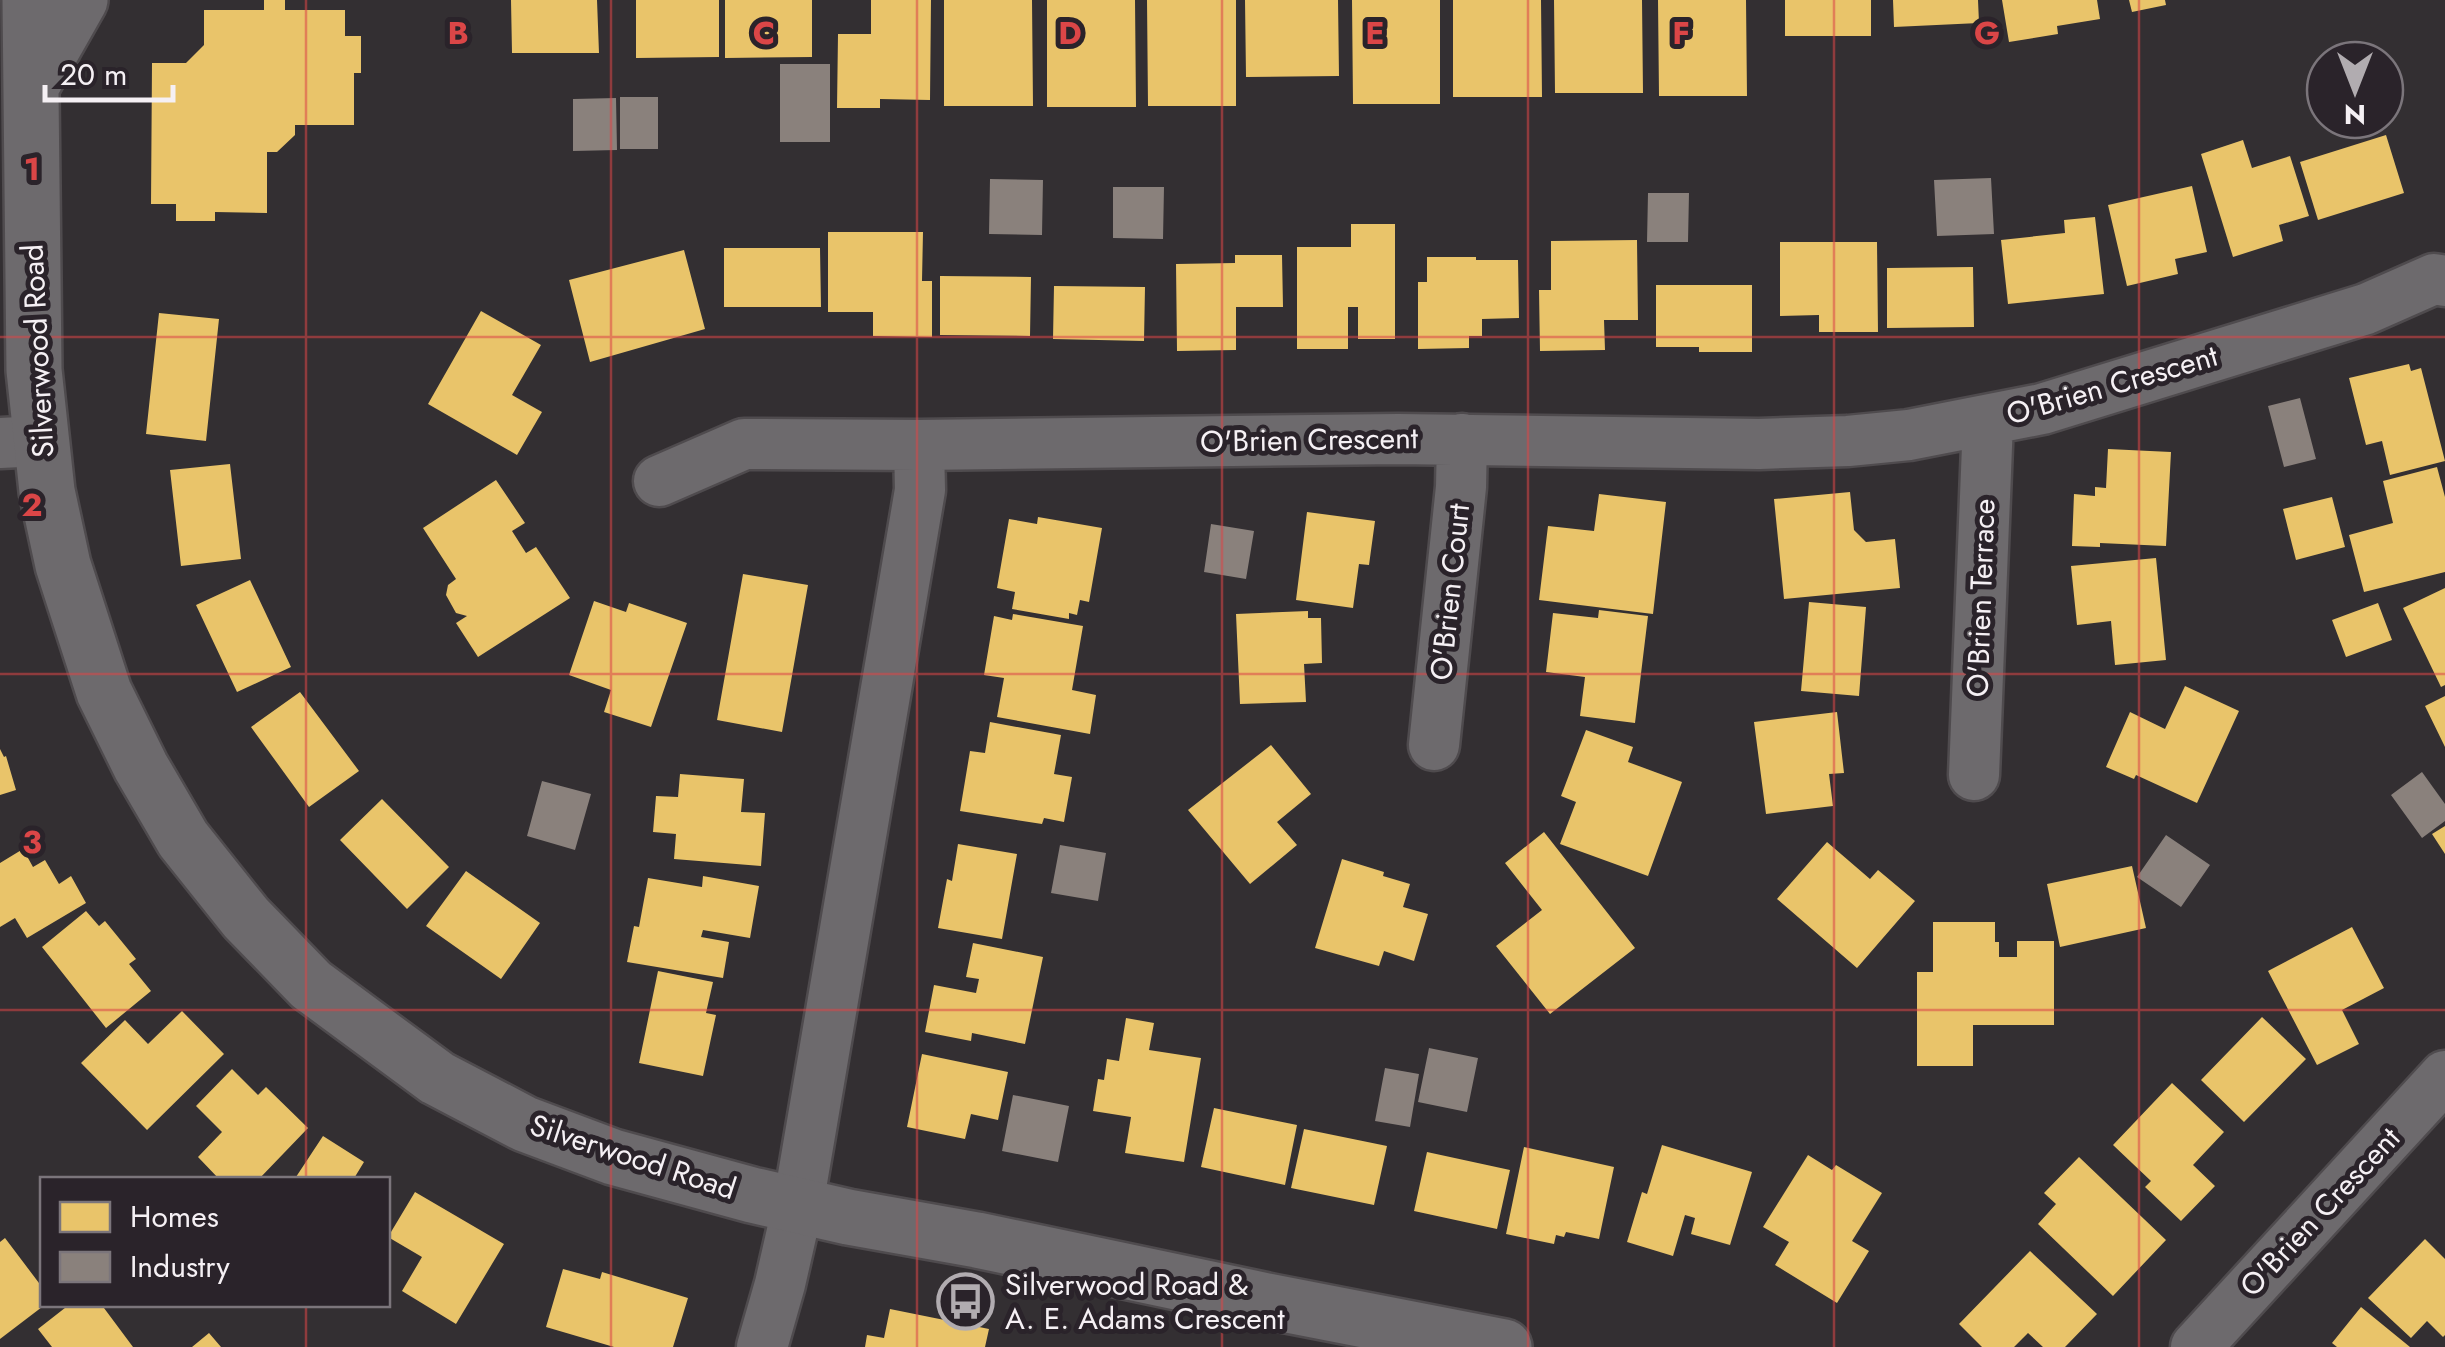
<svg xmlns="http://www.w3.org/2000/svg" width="2445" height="1347" font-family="Jost,sans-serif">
	<rect width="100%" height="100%" fill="#332f32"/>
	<path fill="#e9c46a" d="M264 0H285V10H345V36H361V73H354V125H295V135L277 152H267V213L215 212V221H176V204H151L152 63H186L204 45V10H264Z
		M511 0H597L599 53H512Z
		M636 0H719V57L636 58Z
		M725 0H812V57L725 58Z
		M871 0H931L930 100 880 99V108H837L838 34H871Z
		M944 0H1032L1033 106H944Z
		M1047 0H1135L1136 107H1047Z
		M1147 0H1236V106H1148Z
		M1245 0H1338L1339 76 1246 77Z
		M1352 0H1440V104H1353Z
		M1453 0H1541L1542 97H1453Z
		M1554 0H1642L1643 93H1555Z
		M1658 0H1746L1747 96H1659Z
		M1785 0H1871V36H1785Z
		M1893 0H1978L1979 23 1894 27Z
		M2002 0H2097L2100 19 2057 26 2058 34 2009 42Z
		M2129 0H2165L2166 5 2132 12Z
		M2386 135 2404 193 2318 220 2300 162Z
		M2243 140 2252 168 2290 156 2309 216 2279 225 2283 241 2233 257 2201 154Z
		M2192 186 2207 252 2175 259 2178 274 2127 286 2108 205Z
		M2095 217 2104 294 2008 304 2001 240 2065 233 2064 220Z
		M1351 224H1395V339H1358V307H1348V349H1297V247H1351Z
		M828 232H923L922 281H932V337L873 336V312H828Z
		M1637 240 1638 320H1604L1605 350 1540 351 1539 290H1551V241Z
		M1780 242H1877L1878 332H1819V315L1780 316Z
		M724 248H820L821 307H724Z
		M684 250 705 329 590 362 569 280Z
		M1235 255H1282L1283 307H1236V350L1177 351 1176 264 1235 263Z
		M1427 257H1476V260H1518L1519 318 1482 319V336H1469V348L1418 349V282H1427Z
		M1973 267 1974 327 1887 328V268Z
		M940 276 1031 277 1030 336 940 335Z
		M1656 285H1752V352H1699V347H1656Z
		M1054 286 1145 287 1144 341 1053 339Z
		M481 311 541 345 512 395 542 412 517 455 428 404Z
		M159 313 219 319 206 441 146 434Z
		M2409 364 2411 371 2421 368 2445 461 2390 475 2382 441 2366 445 2349 378Z
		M2108 449 2171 452 2166 546 2100 543V547L2072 546 2074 494 2095 496V487L2106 488Z
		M230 464 241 559 181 566 170 470Z
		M2437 467 2445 497V572L2364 592 2349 535 2393 523 2383 481Z
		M496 480 525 523 512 531 526 553 536 547 570 598 478 657 456 623 467 616 456 613 446 595 448 585 456 579 423 528Z
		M1850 492 1854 530 1866 542 1895 539 1900 588 1784 599 1774 499Z
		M1599 494 1666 502 1653 614 1539 600 1548 526 1594 531Z
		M2332 497 2345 547 2296 560 2283 509Z
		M1307 512 1375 521 1369 565 1359 564 1353 608 1296 600Z
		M1038 517 1102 528 1089 602 1080 600 1077 615 1069 613V619L1012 609 1015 592 997 588 1009 519 1037 524Z
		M2156 558 2166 660 2115 665 2111 621 2077 625 2071 566Z
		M743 574 808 585 782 732 717 720Z
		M250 580 291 667 237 692 196 605Z
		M2445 588V685L2441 687 2403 608Z
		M594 601 626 612 629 603 687 623 651 727 604 712 611 690 569 675Z
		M1809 602 1866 607 1859 696 1801 691Z
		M2378 603 2392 640 2346 657 2332 620Z
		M1599 610 1648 616 1635 723 1580 716 1585 677 1546 672 1553 613 1598 618Z
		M1308 611V618H1321L1322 663 1304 664 1306 702 1240 704 1236 614Z
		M1013 614 1083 626 1072 690 1096 695 1090 734 997 717 1004 678 984 675 994 616 1012 620Z
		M2185 686 2239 711 2197 803 2136 775 2134 779 2106 767 2130 712 2165 729Z
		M300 692 359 771 309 807 251 727Z
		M2445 696V747L2425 706Z
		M1837 712 1844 773 1829 774 1833 806 1766 814 1754 722Z
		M990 722 1061 735 1054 774 1072 777 1064 822 1044 818 1042 824 960 811 970 751 985 753Z
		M1586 730 1633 747 1628 762 1682 782 1648 876 1560 844 1576 802 1561 796Z
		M1271 745 1311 794 1277 822 1297 845 1250 884 1188 810Z
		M0 749 4 757 6 756 16 790 0 795Z
		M680 774 744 779 741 812 765 813 761 866 674 859 676 834 653 832 656 796 678 797Z
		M382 799 449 867 407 909 340 840Z
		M2445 826V854L2432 834Z
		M1544 832 1635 948 1550 1014 1496 946 1542 910 1505 863Z
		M1827 842 1870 879 1878 870 1915 901 1857 968 1777 899Z
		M958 844 1017 854 1002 939 938 928 947 879 952 881Z
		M23 849 33 867 45 860 59 884 71 876 86 903 27 938 15 918 0 927V863Z
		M1342 859 1384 872 1383 876 1410 884 1403 907 1428 914 1414 961 1384 951 1379 966 1315 948Z
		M2132 866 2146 928 2060 947 2047 884Z
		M466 871 540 923 501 979 426 926Z
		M703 876 759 886 750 938 703 930 701 937 729 942 723 978 627 962 634 926 639 927 648 878 702 887Z
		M86 911 99 926 105 921 136 959 129 964 151 991 106 1028 42 947Z
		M1933 922H1995V942H1999V957H2017V941H2054V1025H1973V1066H1917V972H1933Z
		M2352 927 2384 988 2342 1010 2359 1044 2317 1065 2268 971Z
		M973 943 1043 957 1025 1044 972 1033 971 1041 925 1032 934 985 976 993 979 979 966 977Z
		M658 971 713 982 706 1013 716 1015 703 1076 639 1063Z
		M182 1011 224 1054 147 1130 81 1063 125 1020 148 1044Z
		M2262 1017 2306 1059 2244 1122 2201 1080Z
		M1126 1018 1154 1023 1149 1050 1201 1058 1184 1162 1125 1153 1131 1117 1093 1111 1098 1079 1104 1080 1107 1059 1119 1061Z
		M922 1054 1008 1072 998 1120 971 1114 965 1139 907 1127Z
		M232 1069 258 1095 266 1087 308 1128 258 1180H220L198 1157 222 1132 196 1106Z
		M2172 1083 2224 1132 2193 1165 2215 1186 2181 1221 2145 1187 2151 1181 2113 1145Z
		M1214 1108 1297 1125 1285 1185 1201 1167Z
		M1304 1129 1387 1146 1374 1205 1291 1188Z
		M323 1136 364 1162 353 1180H294Z
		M1662 1145 1752 1172 1730 1245 1691 1234 1695 1218 1685 1215 1673 1256 1627 1242 1642 1192 1647 1194Z
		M1524 1147 1614 1167 1599 1239 1566 1232 1564 1237 1556 1235 1554 1244 1506 1234Z
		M1427 1152 1510 1170 1497 1229 1414 1211Z
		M1808 1155 1832 1170 1836 1165 1882 1193 1852 1241 1869 1251 1837 1303 1775 1265 1789 1242 1763 1227Z
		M2079 1157 2166 1240 2113 1296 2038 1224 2056 1204 2044 1193Z
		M415 1192 504 1244 456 1324 402 1291 422 1257 388 1237Z
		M5 1238 42 1287V1307L0 1339V1242Z
		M2425 1239 2445 1259V1335L2443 1337 2427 1321 2411 1338 2368 1298Z
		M2030 1251 2097 1314 2065 1347H2043L2028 1333 2014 1347H1982L1959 1324Z
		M563 1269 600 1279 602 1272 688 1298 673 1347H614L546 1327Z
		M70 1304H101L133 1347H52L38 1329Z
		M2361 1307 2410 1347H2337L2332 1343Z
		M890 1309 989 1329 985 1347H865L867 1335 884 1338Z
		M209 1333 221 1347H192Z"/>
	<path fill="#8a817c" d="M780 64H830V142H780Z
		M620 97H658V149H620Z
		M616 98 617 150 573 151V99Z
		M1991 178 1994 234 1937 236 1934 180Z
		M990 179 1043 180 1042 235 989 234Z
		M1113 187H1164L1163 239 1113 238Z
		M1648 193H1689L1688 242H1647Z
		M2300 398 2316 459 2284 467 2268 406Z
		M1211 524 1254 531 1246 579 1204 572Z
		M2422 772 2445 804V821L2422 838 2391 795Z
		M542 781 591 794 575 850 527 836Z
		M2166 835 2210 865 2181 907 2137 877Z
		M1060 845 1106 853 1098 901 1051 893Z
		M1429 1048 1478 1058 1467 1112 1418 1102Z
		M1385 1068 1419 1074 1410 1127 1375 1121Z
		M1013 1095 1069 1106 1058 1162 1002 1151Z"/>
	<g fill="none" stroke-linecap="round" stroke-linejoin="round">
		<defs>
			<path id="street" d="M0 443 40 441
				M659 481 744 444 919 445
				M1434 745 1461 487 1462 439
				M1974 775 1988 421
				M762 1347 780 1284 798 1205 920 490 919 445 1398 439 1759 444 1848 441 1909 435 2042 409 2366 309 2434 279 2445 281
				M2196 1347 2445 1076"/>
			<path id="secondary" d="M30 0 34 370 47 491 63 565 104 692 141 767 183 839 246 918 311 985 437 1078 525 1124 613 1157 752 1195 848 1217 977 1240 1272 1302 1504 1347
				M33 83 80 0"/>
		</defs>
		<use href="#street" stroke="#4f4b4e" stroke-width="55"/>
		<use href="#secondary" stroke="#4f4b4e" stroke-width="60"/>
		<use href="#street" stroke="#6d6a6d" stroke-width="50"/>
		<use href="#secondary" stroke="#6d6a6d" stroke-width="55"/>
	</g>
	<path fill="none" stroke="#db4647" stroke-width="2.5" stroke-opacity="0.55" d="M306 0V1180M611 0V1347M917 0V1347M1222 0V1347M1528 0V1347M1834 0V1347M2139 0V1347M0 337H2445M0 674H2445M0 1010H2445M306 1304V1347"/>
	<defs>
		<symbol id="bus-ring" viewBox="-11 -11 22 22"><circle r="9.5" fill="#2a232a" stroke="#b1acb0" stroke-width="1.5"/><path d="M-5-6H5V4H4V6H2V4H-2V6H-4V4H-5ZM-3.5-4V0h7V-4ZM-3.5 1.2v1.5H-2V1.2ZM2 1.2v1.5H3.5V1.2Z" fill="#b1acb0"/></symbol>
	</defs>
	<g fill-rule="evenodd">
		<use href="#bus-ring" x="934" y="1270" width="63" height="63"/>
	</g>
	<g text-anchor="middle" stroke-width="10" stroke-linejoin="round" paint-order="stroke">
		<g font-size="30" fill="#f5f0f4" stroke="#2a232a">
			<text transform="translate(38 351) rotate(-93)" y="10">Silverwood Road</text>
			<text transform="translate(2112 385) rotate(-16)" y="10">O'Brien Crescent</text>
			<text transform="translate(1309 440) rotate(-1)" y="10">O'Brien Crescent</text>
			<text transform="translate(1450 592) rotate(-84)" y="10">O'Brien Court</text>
			<text transform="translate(1981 598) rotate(-88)" y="10">O'Brien Terrace</text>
			<text transform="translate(633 1157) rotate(18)" y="10">Silverwood Road</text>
			<text transform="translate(2320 1212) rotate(-47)" y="10">O'Brien Crescent</text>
		</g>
		<g font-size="30" fill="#f5f0f4" stroke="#2a232a" text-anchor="start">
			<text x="1005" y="1295">Silverwood Road &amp;<tspan x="1005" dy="34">A. E. Adams Crescent</tspan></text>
		</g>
	</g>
	<g font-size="32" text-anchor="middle" font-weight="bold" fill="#db4647" stroke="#2a232a" stroke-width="10" stroke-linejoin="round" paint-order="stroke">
		<text x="458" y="44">B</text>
		<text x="764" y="44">C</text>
		<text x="1070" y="44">D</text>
		<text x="1375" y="44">E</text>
		<text x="1681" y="44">F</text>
		<text x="1987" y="44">G</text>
		<text x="32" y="180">1</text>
		<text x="32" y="516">2</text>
		<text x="32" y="853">3</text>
	</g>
	<rect x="40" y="1177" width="350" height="130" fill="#2a232a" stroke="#7b757b" stroke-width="2.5"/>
	<rect x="60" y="1202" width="50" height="30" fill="#e9c46a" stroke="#7b757b" stroke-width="2.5"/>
	<text x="130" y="1227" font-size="30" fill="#f5f0f4">Homes</text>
	<rect x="60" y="1252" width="50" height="30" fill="#8a817c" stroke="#7b757b" stroke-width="2.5"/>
	<text x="130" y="1277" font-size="30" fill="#f5f0f4">Industry</text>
	<g transform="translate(2355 90) rotate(180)"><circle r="48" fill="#2a232a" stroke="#7b757b" stroke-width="2.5"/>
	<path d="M0-8L18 38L0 25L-18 38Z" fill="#b1acb0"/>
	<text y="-15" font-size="28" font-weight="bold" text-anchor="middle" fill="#f5f0f4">N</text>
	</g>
	<path d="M45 85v15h128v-15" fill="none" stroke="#f5f0f4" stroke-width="5"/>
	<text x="60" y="85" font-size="30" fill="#f5f0f4" stroke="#2a232a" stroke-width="8" paint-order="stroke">20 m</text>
</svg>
